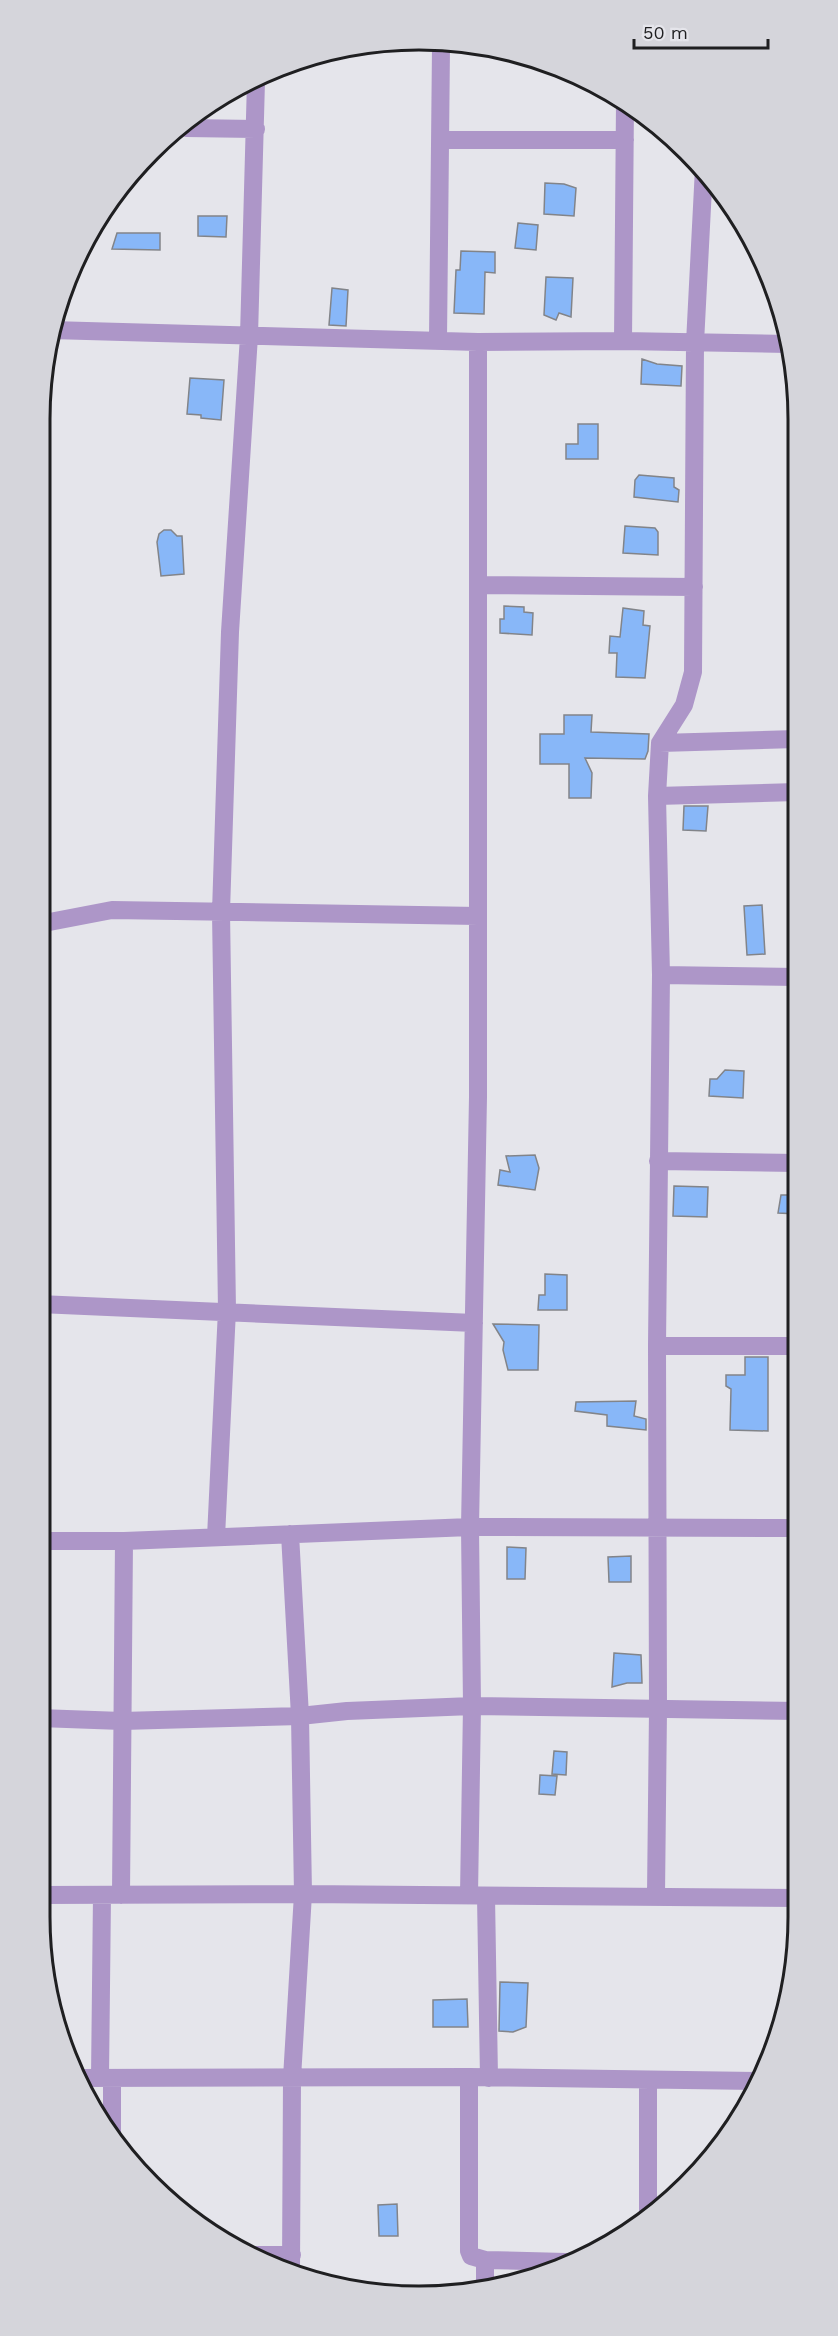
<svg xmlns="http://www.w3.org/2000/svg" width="838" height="2336" font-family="'Work Sans',sans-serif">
	<rect width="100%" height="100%" fill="#e5e5eb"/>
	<path fill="#88b7f8" stroke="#828489" stroke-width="1.5" d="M545 183 564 184 576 188 574 216 544 214Z
		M198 216H227L226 237 198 236Z
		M518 223 538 225 536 250 515 248Z
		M117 233H160V250L112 249Z
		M461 251 495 252V273L485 272 484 314 454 313 456 270H460Z
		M546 277 573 278 571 317 559 313 556 320 544 315Z
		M332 288 348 290 346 326 329 325Z
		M642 359 657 364 682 366 681 386 641 384Z
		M190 378 224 380 221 420 201 418V415L187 414Z
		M578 424H598V459H566V444H578Z
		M639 475 674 478V487L679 490 678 502 634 497 635 480Z
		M625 526 655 528 658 532V555L623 553Z
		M164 530H171L177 536H182L184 574 161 576 157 542 159 534Z
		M504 606 524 607V612L533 613 532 635 500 633V619H504Z
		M623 608 644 611 643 625 650 626 645 678 616 677 617 653H609L610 636 620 637Z
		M564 715H592L591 732 649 734 648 751 645 759 585 758 592 773 591 798H569V764H540V734H564Z
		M684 806H708L706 831 683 830Z
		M762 905 765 954 747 955 744 906Z
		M725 1070 744 1071 743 1098 709 1096 710 1079H717Z
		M535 1155 539 1168 535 1190 498 1185 500 1170 510 1172 506 1156Z
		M674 1186 708 1187 707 1217 673 1216Z
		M781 1195H797L798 1214 778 1213Z
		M545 1274 567 1275V1310H538L539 1295H545Z
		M493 1324 539 1325 538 1370H508L503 1350 504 1342Z
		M745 1357H768V1431L730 1430 731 1389 726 1386V1375H745Z
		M636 1401 634 1416 646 1419V1430L607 1426V1415L575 1411 576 1402Z
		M507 1547 526 1548 525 1579H507Z
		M631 1556V1582H609L608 1557Z
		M614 1653 641 1655 642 1683H627L612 1687Z
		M554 1751 567 1752 566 1775 552 1774Z
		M540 1775 557 1776 555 1795 539 1794Z
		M500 1982 528 1983 526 2027 513 2032 499 2031Z
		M467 1999 468 2027H433V2000Z
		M397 2204 398 2236H379L378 2205Z"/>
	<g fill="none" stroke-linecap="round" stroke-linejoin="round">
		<path stroke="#ad96c8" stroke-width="18" d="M186 128 256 129
			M440 140H625
			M51 330 478 342 623 341 788 344
			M438 340 441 47
			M623 341 625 103
			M480 585 694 587
			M660 743 796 739
			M657 796 797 792
			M39 924 112 910 478 916
			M661 975 797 977
			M658 1161 797 1163
			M39 1304 474 1323
			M657 1346H798
			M290 1534 300 1716 303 1894 292 2078 291 2270
			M216 1537 227 1310 221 912 230 632 249 336 256 81
			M39 1541H124L470 1527 798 1528
			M39 1718 122 1721 300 1716 347 1711 472 1706 799 1711
			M39 1895 303 1894 799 1898
			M121 1895 124 1541
			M469 1895 472 1706 470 1527 478 1097V342
			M656 1895 658 1710 657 1346 661 975 657 796 660 743 684 705 693 672 695 343 704 168
			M486 1896 489 2078
			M469 2077V2251L471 2256 485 2260V2286
			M77 2078 469 2077 756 2081
			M100 2078 102 1895
			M648 2080V2215
			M112 2133V2079
			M247 2255H292
			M485 2260 566 2262"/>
	</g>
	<path d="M0 0H838V2336H0ZM419 50H419A369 369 0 0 1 788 419V1917A369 369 0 0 1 419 2286H419A369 369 0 0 1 50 1917V419A369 369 0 0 1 419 50Z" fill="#d5d5db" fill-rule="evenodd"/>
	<path fill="none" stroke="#1f1f21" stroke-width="3" d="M419 50H419A369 369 0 0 1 788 419V1917A369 369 0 0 1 419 2286H419A369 369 0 0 1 50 1917V419A369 369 0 0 1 419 50Z"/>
	<path d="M634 39v9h134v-9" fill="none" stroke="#1f1f21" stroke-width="3"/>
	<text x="643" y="39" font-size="18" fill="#1f1f21" stroke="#e5e5eb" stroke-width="4.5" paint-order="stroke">50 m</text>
</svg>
